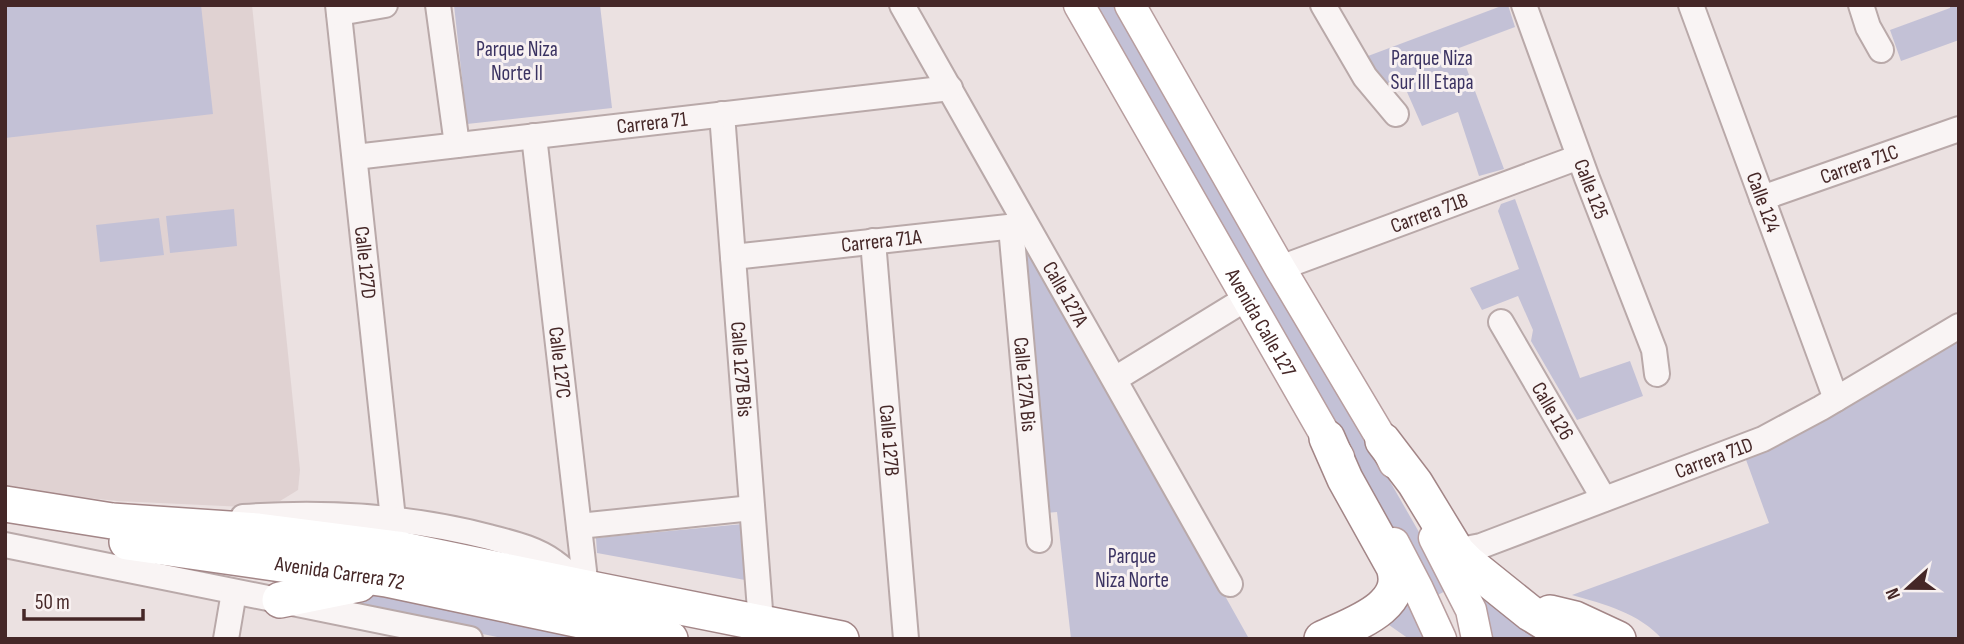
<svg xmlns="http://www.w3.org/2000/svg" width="1964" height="644" font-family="'Sofia Sans Condensed',sans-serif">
	<rect width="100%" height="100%" fill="#ebe1e1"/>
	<path fill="#e0d2d2" d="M5 5H252L300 470 298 490 280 501 245 507 117 501 5 489Z"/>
	<path fill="#c3c1d6" d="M5 5H201L213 114 5 138Z
		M454 5H600L612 108 467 124Z
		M1093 5H1117L1451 588 1432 598Z
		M1504 5H1508L1515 27 1459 48 1504 169 1479 176 1458 112 1422 126 1407 92 1380 79 1368 56Z
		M1950 5H1959V40L1901 61 1890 30 1950 8Z
		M1515 199 1580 378 1630 361 1643 396 1577 420 1531 341 1533 330 1518 296 1482 310 1470 288 1519 269 1498 211 1501 204Z
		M234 209 237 246 170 253 166 216Z
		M159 218 164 255 100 262 96 225Z
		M1025 239 1248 637 1071 639 1057 512 1045 513Z
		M1959 338V639H1662C1639 613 1604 604 1572 595L1769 523 1745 457Z
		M743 524 745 580 597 553 596 538Z
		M1471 575 1554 639H1484Z
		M382 587 608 639H507L317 600Z
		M1409 588 1431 639H1409L1379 618Z"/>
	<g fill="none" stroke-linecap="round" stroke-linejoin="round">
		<defs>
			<g id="minor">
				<path id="s1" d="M338 5 393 519"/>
				<path d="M438 5 457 145"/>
				<path id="s2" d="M902 5 1230 584"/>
				<path d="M1323 5 1365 77 1396 114"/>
				<path id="s3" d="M1524 5 1587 178 1654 350 1657 374"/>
				<path id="s4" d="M1691 5 1836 399"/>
				<path d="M1861 5 1868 27 1881 50"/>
				<path d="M339 13 385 5"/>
				<path id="s5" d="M722 114 761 623"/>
				<path id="s6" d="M534 136 586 588"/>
				<path id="s7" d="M355 157 950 88"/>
				<path id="s8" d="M1762 198 1959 129"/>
				<path id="s9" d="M1011 227 1039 540"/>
				<path id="s10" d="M873 241 906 639"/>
				<path id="s11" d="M733 257 1025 225"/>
				<path id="s12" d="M1280 268 1579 157"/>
				<path id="s13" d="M1501 322 1604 499"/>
				<path d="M1115 379 1247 298"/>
				<path d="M243 517C326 511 408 516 489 537 511 543 535 548 554 562 564 569 574 578 583 586"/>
				<path d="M579 526 752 508"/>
				<path id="s14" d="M1451 544 1466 549 1481 546 1763 439 1821 408 1959 326"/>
				<path d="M5 545 470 639"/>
				<path d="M226 639 234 592"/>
			</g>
			<g id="major">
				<path id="s15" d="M1079 5 1327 438 1339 457"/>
				<path d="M1130 5 1280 268 1383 441 1394 463"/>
				<path d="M1434 538 1471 610 1477 639"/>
				<path d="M1394 543 1418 589 1441 639"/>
			</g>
			<g id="highway">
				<path d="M1383 441 1415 483 1457 552 1469 564 1530 613 1572 639"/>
				<path d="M5 504 112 521 258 531 398 549 586 588 841 639"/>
				<path id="s16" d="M127 542 386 579 670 639"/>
				<path d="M280 600 359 584"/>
				<path d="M1550 613 1575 619 1618 639"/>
				<path d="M1322 639C1350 625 1408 608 1394 567L1345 479 1327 438"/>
			</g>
		</defs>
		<use href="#minor" stroke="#b9a9a9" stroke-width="28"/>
		<use href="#major" stroke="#b89e9f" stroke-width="33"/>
		<use href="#highway" stroke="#a38687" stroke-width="38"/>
		<use href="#minor" stroke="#f9f4f4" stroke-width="24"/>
		<use href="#major" stroke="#fff" stroke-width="30"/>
		<use href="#highway" stroke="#fff" stroke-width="35"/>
	</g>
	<g text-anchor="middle" stroke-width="6" stroke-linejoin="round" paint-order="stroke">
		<g font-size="21" fill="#3b3362" stroke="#f8f1f1">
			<text x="517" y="56">Parque Niza<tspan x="517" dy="24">Norte II</tspan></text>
			<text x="1432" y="65">Parque Niza<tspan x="1432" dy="24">Sur III Etapa</tspan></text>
			<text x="1132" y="563">Parque<tspan x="1132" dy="24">Niza Norte</tspan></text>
		</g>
		<g font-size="21" fill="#452727" stroke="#f8f1f1">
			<text dy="7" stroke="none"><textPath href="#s7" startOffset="299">Carrera 71</textPath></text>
			<text dy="7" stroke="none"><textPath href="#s8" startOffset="103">Carrera 71C</textPath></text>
			<text dy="7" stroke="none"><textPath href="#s3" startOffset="196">Calle 125</textPath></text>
			<text dy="7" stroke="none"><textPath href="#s4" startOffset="210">Calle 124</textPath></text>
			<text dy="7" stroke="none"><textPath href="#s12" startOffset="159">Carrera 71B</textPath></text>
			<text dy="7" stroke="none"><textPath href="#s11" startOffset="149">Carrera 71A</textPath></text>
			<text dy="7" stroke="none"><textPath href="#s1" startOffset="259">Calle 127D</textPath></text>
			<text dy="7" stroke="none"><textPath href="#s2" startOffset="332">Calle 127A</textPath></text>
			<text dy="7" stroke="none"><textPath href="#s15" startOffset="366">Avenida Calle 127</textPath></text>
			<text dy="7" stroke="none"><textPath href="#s6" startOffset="228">Calle 127C</textPath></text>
			<text dy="7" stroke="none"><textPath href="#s5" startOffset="256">Calle 127B Bis</textPath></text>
			<text dy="7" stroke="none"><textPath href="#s9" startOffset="158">Calle 127A Bis</textPath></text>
			<text dy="7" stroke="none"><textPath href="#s13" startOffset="103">Calle 126</textPath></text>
			<text dy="7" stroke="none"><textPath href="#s10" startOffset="200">Calle 127B</textPath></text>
			<text dy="7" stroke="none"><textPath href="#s14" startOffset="280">Carrera 71D</textPath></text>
			<text dy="7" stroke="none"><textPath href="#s16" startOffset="215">Avenida Carrera 72</textPath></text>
		</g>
	</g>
	<rect width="1964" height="644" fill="none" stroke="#452727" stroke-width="14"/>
	<g transform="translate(1908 588) rotate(249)" stroke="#f8f1f1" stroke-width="5" paint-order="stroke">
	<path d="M0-5L12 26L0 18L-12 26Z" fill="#452727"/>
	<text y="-10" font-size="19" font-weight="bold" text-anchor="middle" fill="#452727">N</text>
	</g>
	<path d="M24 609v10h119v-10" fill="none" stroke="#452727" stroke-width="3.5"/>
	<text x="35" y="609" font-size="21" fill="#452727" stroke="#f8f1f1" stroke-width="5" paint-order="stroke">50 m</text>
</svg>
